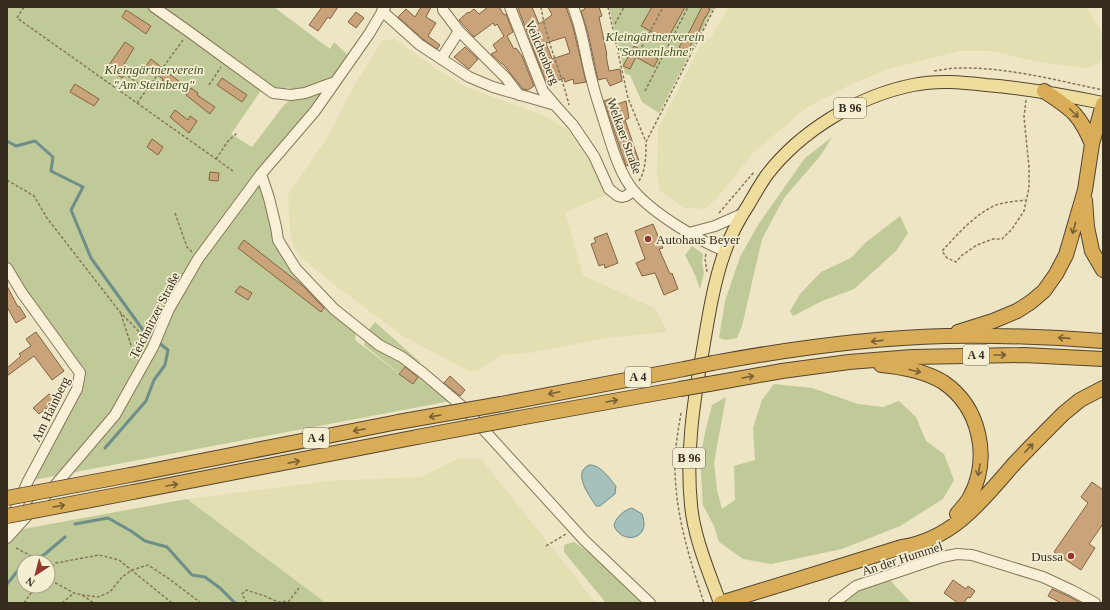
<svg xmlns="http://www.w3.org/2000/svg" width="1110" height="610" font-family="Georgia,serif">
	<rect width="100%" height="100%" fill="#ede5c4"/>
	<path fill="#e2dfb2" d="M729 7H1086L1100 30 1103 40V49L1101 62 1088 68 1051 64 989 51H959L888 69 871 76 856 82 807 107 752 154 718 197 705 209 684 208 660 191 657 174 658 129 700 46 712 36Z
		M395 39 438 70 466 87 544 116 567 129 589 156 609 194 565 212 583 275 656 309 667 332 606 338 529 353 502 355 479 370 469 371 403 336 332 283 302 258 294 248 290 231 288 195 329 135 355 84 383 40Z
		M459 458 481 459 596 603H326L187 499 328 481 421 477Z"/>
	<path fill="#bfca98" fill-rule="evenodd" d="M7 7H274L330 49 334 42 352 59 261 174 276 227 296 269 357 327 355 340 413 384 419 375 456 400 28 481 80 373 7 268ZM288 87 298 93 284 105 252 147 231 134 262 89 284 92Z
		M609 7H714L659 113 642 102 630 75 625 74Z
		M832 137 821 155 784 198 762 239 742 326 737 338 726 340 719 338 725 301 740 257 758 225 805 158Z
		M900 216 908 233 896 251 854 289 822 301 793 316 790 311 800 294 821 272 851 258 865 243Z
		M692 246 703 254 702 262 704 273 700 289 695 275 685 255Z
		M375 322 420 362 414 371 406 365 399 373 364 345 365 342 363 337Z
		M774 384 812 388 858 404 883 407 899 401 916 417 926 441 944 454 954 480 943 499 900 526 842 549 771 564 743 559 719 542 714 526 703 505 700 459 705 433 712 405 726 397 714 463 717 490 722 509 735 500 734 466 755 460 753 428 762 400Z
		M187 499 326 603H7V532ZM24 562H48V586H24Z
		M574 542 598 559 642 603H606L564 552V545Z
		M889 579 911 603H838L855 590Z"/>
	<path fill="#a6c0bb" stroke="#6d8e89" d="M589 465C600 464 610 479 616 486L615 494 600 506H596C589 495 572 473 589 465Z
		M632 508 642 514C652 540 622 545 614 526 615 518 624 510 632 508Z"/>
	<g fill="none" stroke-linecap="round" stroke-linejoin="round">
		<path stroke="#6d8e89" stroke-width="3" d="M7 141 16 146 35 141 53 157 51 171 83 187 71 210 91 258 143 330 168 350 165 365 154 380 146 401 105 448
			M75 524 108 518 131 531 145 541 167 547 192 575 205 577 220 588 235 603
			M31 562 45 554 65 537
			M7 584 20 568 24 566"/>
	</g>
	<path fill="#c9a47b" stroke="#856342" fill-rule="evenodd" d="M322 7H338L330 19 328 17 318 31 309 25Z
		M421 7H431L426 17 436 23 428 36 440 45 437 49 424 40 398 17 406 9 415 17Z
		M488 7H499L504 15 506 14 513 32 507 36 514 49 516 48 522 56 534 86 528 90 523 89 503 64H502L491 54 497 51 493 45 504 36 497 24 495 26 493 23 474 37 459 20 468 12 469 13 474 9 479 14Z
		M520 7H532L539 24 552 15 548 7H566L573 27 586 82 574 84 573 79 565 82 564 78 547 85 518 8ZM565 37 570 53 552 59 546 43Z
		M584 7H599L602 16 599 17 607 55H606L609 71 620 69 622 81 610 86 606 78 598 80 588 33 581 11 585 9Z
		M652 7H685L667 40 641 26Z
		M702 7H709V9H710L706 17H705L696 38 695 37 686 54 681 51 682 49 679 47 684 39 685 40Z
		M126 10 151 26 146 34 122 17Z
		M356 12 364 18 356 28 348 22Z
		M125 42 134 48 123 66 129 70 122 78 107 68Z
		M634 46 658 59 654 67 636 57 630 69 623 66Z
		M465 47 478 59 469 69 454 57Z
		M151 59 181 83 177 88 171 84 169 85 162 80 163 79 146 66Z
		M222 78 247 95 242 102 217 85Z
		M75 84 99 99 94 106 70 92Z
		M191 88 198 93 197 95 215 107 210 114 186 95Z
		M612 98 615 105 626 101 629 118 625 120 639 161 626 166 604 101Z
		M175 110 188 120 190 116 197 121 189 133 170 117Z
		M152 139 163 147 158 155 147 147Z
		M210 172 219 173 218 181 209 180Z
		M653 224 663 248 659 249 670 274 672 273 678 289 664 295 655 273 642 276 636 263 645 259 635 231Z
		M607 233 618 263 605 268 604 264 599 266 591 244 596 242 594 238Z
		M244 240 303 286 324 308 321 312 238 248Z
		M7 286 18 307 19 306 26 317 16 323 7 307Z
		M240 286 252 293 248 300 235 292Z
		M36 332 64 371 52 380 34 356 7 376V368L21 356 19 354 31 346 26 339Z
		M405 367 418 377 413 384 399 374Z
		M450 376 465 390 460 396 444 383Z
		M49 394 59 400 53 409 52 408 49 411 46 408 39 414 33 408Z
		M1092 482 1103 490V524L1089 544 1095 548 1081 570 1054 552 1088 503 1081 497Z
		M953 580 966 589 968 586 975 591 970 598 968 597 964 603H958L944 593Z
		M1052 589 1070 597 1081 603H1061L1048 596Z"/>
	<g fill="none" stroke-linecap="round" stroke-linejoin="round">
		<defs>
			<path id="minor" d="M154 7 188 31 273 93 291 95 305 93 335 82
				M443 7V10L459 31 506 78 519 95
				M510 7 543 91 555 105
				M573 7C583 31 585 56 592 81 595 94 600 108 604 121 611 143 619 174 634 191 653 213 697 240 725 251
				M382 11 420 45 469 77 493 87 555 105 573 125 594 156 609 189 618 196 622 197 626 196 633 191
				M441 59 459 31
				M261 174 269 198 276 227 278 240 296 269 334 309 379 345 402 357 423 373 463 407 584 540 650 603
				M689 233 715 226 742 214
				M7 268 22 293 80 373 77 389 28 481 7 529
				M7 538 57 483 115 415 153 347 169 309 198 259 261 174 315 111 369 34 385 7
				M834 603 856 586 942 557 957 554 972 555 1043 577 1073 591 1095 603"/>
			<path id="major" d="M720 603C709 572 694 538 691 505 686 455 693 404 702 355 708 320 713 284 725 251 731 234 739 219 749 204 754 195 760 185 766 176 800 131 858 96 913 85 937 80 961 82 986 85 1026 88 1064 95 1103 103"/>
			<path id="highway" d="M1044 91C1071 109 1079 113 1092 144
				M1085 200 1087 227 1092 251 1103 270
				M958 332 993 321 1017 311 1031 302 1044 291 1056 274 1066 255 1085 190 1092 144 1103 104
				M713 363C789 349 867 338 945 336 998 335 1051 337 1103 341
				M881 365C902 367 925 371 943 382 980 407 991 458 970 497 967 503 961 509 957 514
				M709 384 782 371 849 362 912 357 1024 355 1103 359
				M501 404 684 369
				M519 418 680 389
				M130 475 398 422
				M133 492 417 437
				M721 603 902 547C953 539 982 501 1014 464 1030 447 1047 430 1063 414L1080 400 1103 388"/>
		</defs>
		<use href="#minor" stroke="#87775b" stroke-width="12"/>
		<use href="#major" stroke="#54442f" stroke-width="14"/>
		<use href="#highway" stroke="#54442f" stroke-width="16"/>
		<path stroke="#87775b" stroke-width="1.5" stroke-dasharray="3 2" stroke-linecap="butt" d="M24 7 17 18 233 171
			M541 7C546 40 561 72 569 105
			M608 7 628 98 646 142
			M615 24 624 7
			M637 56 663 7
			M934 71C942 70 950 68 958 68 1007 67 1055 80 1103 90
			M128 76 147 90
			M209 85 221 67
			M645 91 688 7
			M1026 100 1024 117 1029 167V188L1024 211 1012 229 1002 239H993L977 245 961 256 956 262 947 258 942 251C957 235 975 214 996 205 1005 202 1017 201 1027 200
			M137 103 183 40
			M216 159 228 141 237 133
			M7 180 34 196 47 218 120 312 146 339
			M639 181C646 170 646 155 646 142L715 7
			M175 213 187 247 192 252
			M719 213 754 172
			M706 254 705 258 707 272
			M121 314 135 358
			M681 413C678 432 674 452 675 471 676 517 690 560 704 603
			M546 546 566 534
			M16 548 33 557 39 562
			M48 570 56 563 99 555 119 560 172 603
			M48 576 52 581 74 593 82 595 94 603
			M82 595 98 597 110 592 122 577 132 570 148 565 168 578 201 603
			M24 603 36 586
			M62 603 74 593
			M247 603 242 594 246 590 265 596 278 602 289 601 299 588"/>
		<use href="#minor" stroke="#f8f1d7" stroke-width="10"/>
		<use href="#major" stroke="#eedd9d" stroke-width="12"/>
		<use href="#highway" stroke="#d9ad58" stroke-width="14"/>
		<defs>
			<path id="highway-bridge" d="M684 369 713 363
				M680 389 709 384
				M398 422 501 404
				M417 437 519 418
				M7 498 130 475
				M7 516 133 492"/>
		</defs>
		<use href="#highway-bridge" stroke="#54442f" stroke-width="16" stroke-linecap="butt"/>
		<use href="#highway-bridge" stroke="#d9ad58" stroke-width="14"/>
	</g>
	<defs><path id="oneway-shaft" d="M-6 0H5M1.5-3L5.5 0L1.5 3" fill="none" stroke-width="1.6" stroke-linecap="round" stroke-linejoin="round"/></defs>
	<g stroke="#786036">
		<use href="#oneway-shaft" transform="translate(1074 113) rotate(45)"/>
		<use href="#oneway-shaft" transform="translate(1074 228) rotate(106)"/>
		<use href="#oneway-shaft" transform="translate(1064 338) rotate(-176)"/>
		<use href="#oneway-shaft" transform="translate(877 341) rotate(174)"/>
		<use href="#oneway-shaft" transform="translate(1000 355)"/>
		<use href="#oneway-shaft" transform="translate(915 371) rotate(14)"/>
		<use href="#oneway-shaft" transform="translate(748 377) rotate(-10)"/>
		<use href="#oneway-shaft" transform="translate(554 393) rotate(168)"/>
		<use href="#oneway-shaft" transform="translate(612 401) rotate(-10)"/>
		<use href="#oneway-shaft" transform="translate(435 416) rotate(170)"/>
		<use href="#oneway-shaft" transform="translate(359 430) rotate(169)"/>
		<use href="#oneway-shaft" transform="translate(1029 448) rotate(-46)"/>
		<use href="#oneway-shaft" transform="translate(294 462) rotate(-11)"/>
		<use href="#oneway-shaft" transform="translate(979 470) rotate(100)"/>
		<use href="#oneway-shaft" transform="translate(172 485) rotate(-10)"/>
		<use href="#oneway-shaft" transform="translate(59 506) rotate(-11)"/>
	</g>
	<g fill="#94372d" stroke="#f4eed3" stroke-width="1.5">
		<circle cx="648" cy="239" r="4"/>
		<circle cx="1071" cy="556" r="4"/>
	</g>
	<g text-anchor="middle" stroke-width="3.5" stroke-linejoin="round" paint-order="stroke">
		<g fill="#f4eed3" stroke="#706755" stroke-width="1">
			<rect x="834" y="98" width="32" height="20" rx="3"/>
			<rect x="963" y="345" width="26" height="20" rx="3"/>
			<rect x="625" y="367" width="26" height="20" rx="3"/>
			<rect x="303" y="428" width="26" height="20" rx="3"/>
			<rect x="673" y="448" width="32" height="20" rx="3"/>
		</g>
		<g font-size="12" font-weight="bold" fill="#372d1f">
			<text x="850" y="112">B 96</text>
			<text x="976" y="359">A 4</text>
			<text x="638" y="381">A 4</text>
			<text x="316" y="442">A 4</text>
			<text x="689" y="462">B 96</text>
		</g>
		<g font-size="13" font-style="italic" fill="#435326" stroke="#f4eed3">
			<text x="655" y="41">Kleingärtnerverein<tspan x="655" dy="15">"Sonnenlehne"</tspan></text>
			<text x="154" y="74">Kleingärtnerverein<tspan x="154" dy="15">"Am Steinberg"</tspan></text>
		</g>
		<g font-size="13" fill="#372d1f" stroke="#f4eed3">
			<text transform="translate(543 52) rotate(67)" y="5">Veilchenberg</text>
			<text transform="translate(625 136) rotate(70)" y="5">Welkaer Straße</text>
			<text transform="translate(154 315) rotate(-63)" y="5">Teichnitzer Straße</text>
			<text transform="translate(50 409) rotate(-64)" y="5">Am Hainberg</text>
			<text transform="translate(902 558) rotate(-18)" y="5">An der Hummel</text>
		</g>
		<g font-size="13" fill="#372d1f" stroke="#f4eed3" text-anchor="start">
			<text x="656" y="244">Autohaus Beyer</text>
			<text x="1063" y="561" text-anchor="end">Dussa</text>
		</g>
	</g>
	<rect width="1110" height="610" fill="none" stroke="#372d1f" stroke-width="16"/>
	<g transform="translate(36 574) rotate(216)"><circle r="19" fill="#f4eed3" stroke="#a8a18b"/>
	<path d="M0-3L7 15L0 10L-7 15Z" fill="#94372d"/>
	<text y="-6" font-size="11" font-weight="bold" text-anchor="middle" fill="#372d1f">N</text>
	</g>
</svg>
